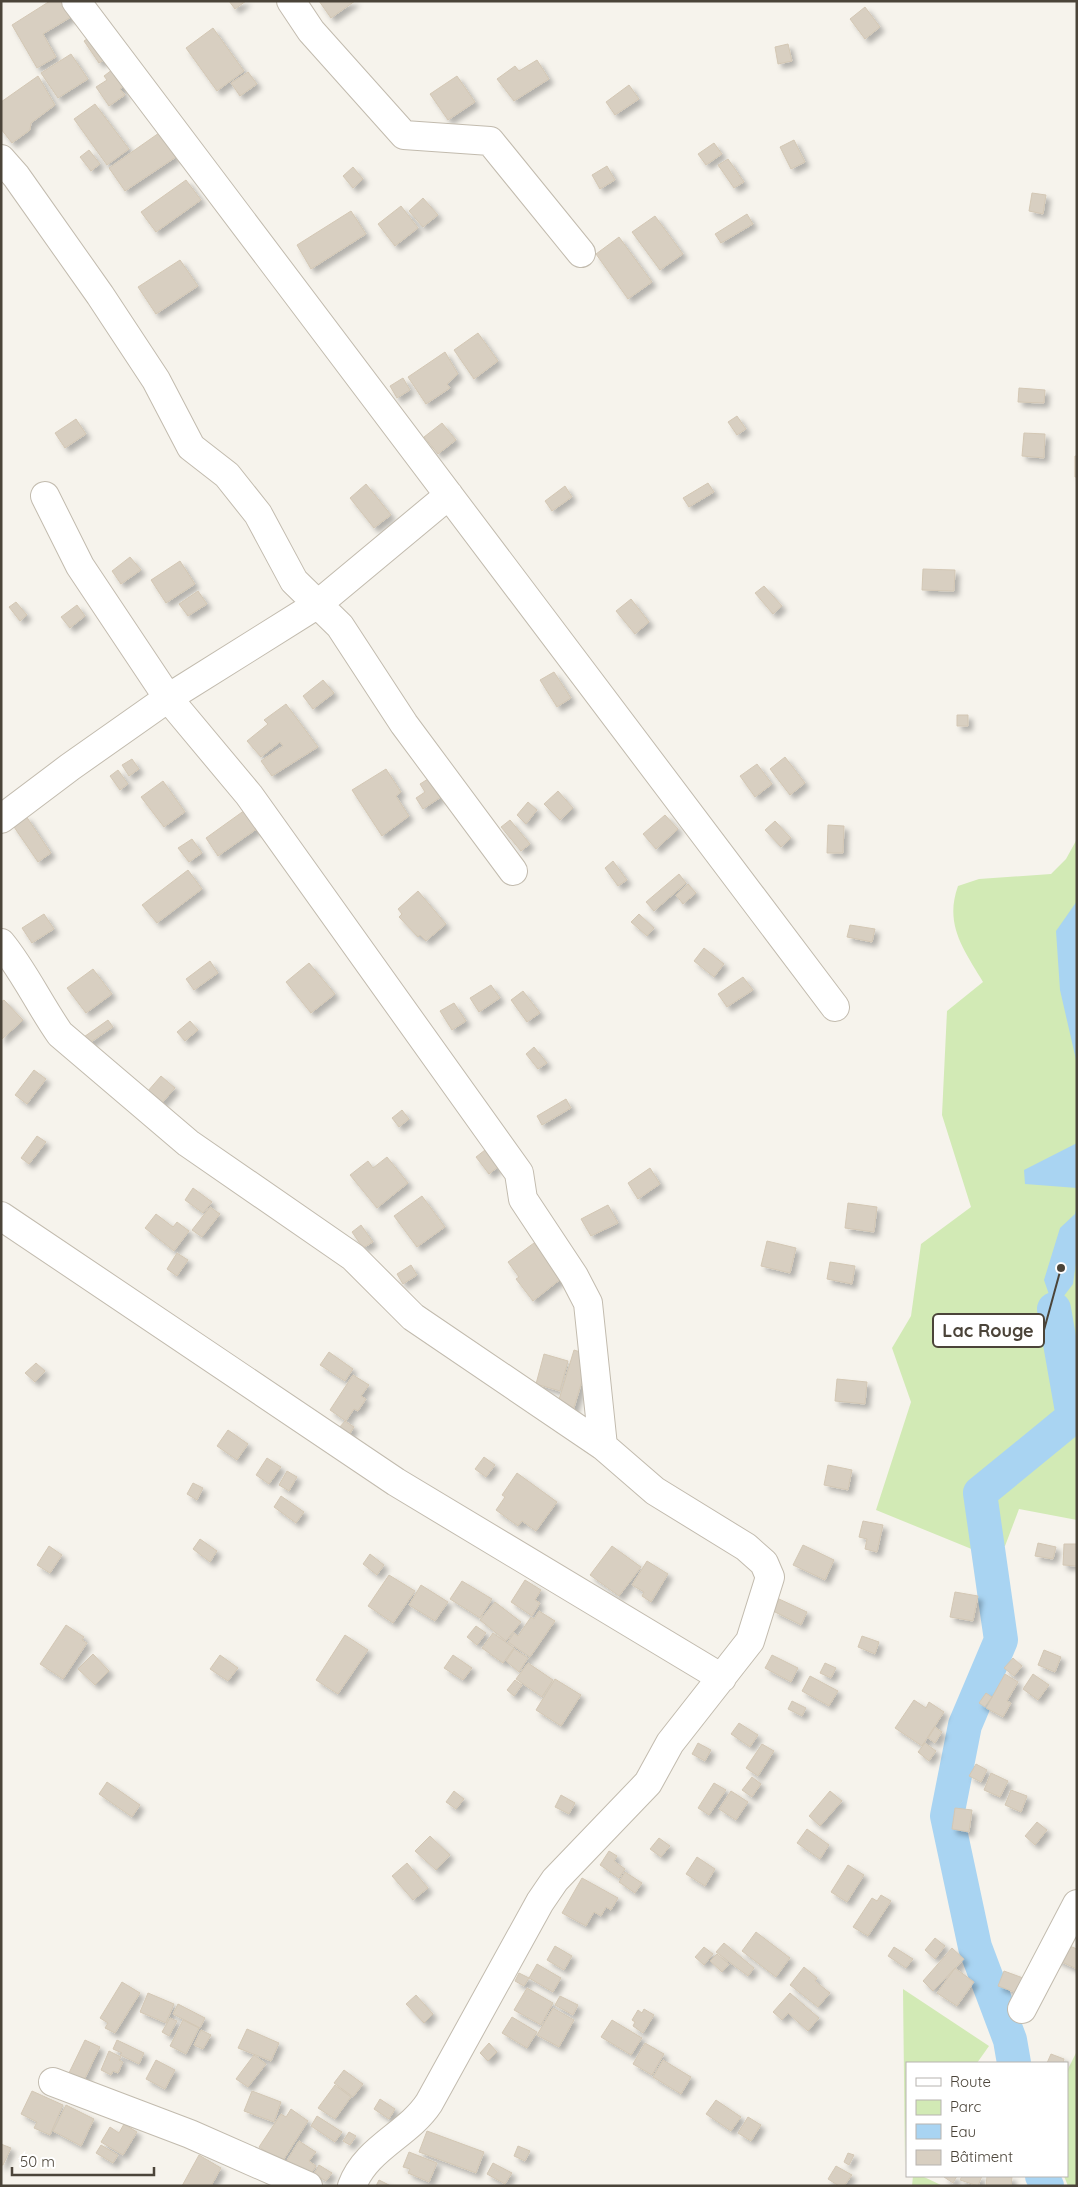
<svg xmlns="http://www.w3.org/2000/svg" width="1078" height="2187" font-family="Quicksand,sans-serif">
	<defs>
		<filter id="shadow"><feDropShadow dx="4.5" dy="4.5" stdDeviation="2.5" flood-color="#0004"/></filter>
	</defs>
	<rect width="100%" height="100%" fill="#f6f3ec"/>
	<path fill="#d2eab5" d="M1077 839V1520L1019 1509 1005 1546 974 1550 876 1510 911 1402 892 1348 911 1316 921 1244 971 1207 942 1115 947 1011 983 982C964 950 944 925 958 886L979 879 1051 874 1066 859Z
		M903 1989 989 2046 977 2063H907L905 2166Z
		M1077 2051V2186H1068L1064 2176H1067V2071Z
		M913 2176H922L943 2186H912Z"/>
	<path fill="#a9d4f2" d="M1077 901V1064L1060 990 1056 931Z
		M1077 1143V1188L1025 1184 1024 1170Z
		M1077 1205V1256L1073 1284 1054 1309 1044 1280 1060 1228 1075 1214Z"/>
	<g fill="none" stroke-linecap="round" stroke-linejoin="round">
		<path stroke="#a9d4f2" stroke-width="34" d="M1014 2063 1010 2040 975 1947 947 1816 965 1725 1001 1640 980 1493 1073 1417 1054 1309
			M1042 2176 1047 2186"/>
	</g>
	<path fill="#d8cfc1" stroke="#d3c7b4" filter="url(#shadow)" d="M50 1H73L71 17 43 34 56 57 37 68 12 25Z
		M229 1H246L235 9Z
		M319 1H355L331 18Z
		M865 7 880 27 865 39 850 19Z
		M213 28 244 71 217 91 186 48Z
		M97 32 113 54 99 63 84 41Z
		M788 44 792 61 778 64 775 47Z
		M71 54 88 79 58 98 41 73Z
		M537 60 549 79 514 101 497 79 515 66 519 71Z
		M121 63 134 78 120 89 125 95 109 106 96 87 107 80 104 76Z
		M248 72 257 84 240 96 231 83Z
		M38 76 55 105 31 123 30 130 12 143 1 129V102Z
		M457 76 475 102 448 120 430 94Z
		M629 85 639 99 615 115 606 102Z
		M95 104 129 149 107 165 74 119Z
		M159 133 176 157 125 191 109 168Z
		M794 140 805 162 791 169 780 147Z
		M714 143 722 154 706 165 698 154Z
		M89 150 100 164 91 171 80 157Z
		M728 159 744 182 734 188 718 165Z
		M607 166 615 180 600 189 592 175Z
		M353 167 363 179 353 188 343 176Z
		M186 180 201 200 156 232 141 212Z
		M1032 193 1046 195 1043 214 1029 211Z
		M423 198 438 215 423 227 409 211Z
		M401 206 418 228 395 246 378 224Z
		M351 211 366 234 311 269 297 245Z
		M747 214 753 224 721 243 715 234Z
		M655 216 683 254 660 270 632 232Z
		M619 237 652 282 628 299 596 254Z
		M180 260 198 286 156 314 138 287Z
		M478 333 498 361 474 379 454 350Z
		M445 352 458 374 447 384 450 388 426 404 408 377Z
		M403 378 410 390 397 398 390 386Z
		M1019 388 1045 390 1044 403 1018 402Z
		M737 416 746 429 737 435 728 422Z
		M76 419 86 434 65 448 55 433Z
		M442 423 456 440 438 454 424 437Z
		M1024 433 1045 434 1044 458 1022 456Z
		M1075 456H1077V477H1075Z
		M708 483 714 492 689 507 683 498Z
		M366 484 391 515 374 528 350 498Z
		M565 486 572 497 552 511 545 501Z
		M130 557 141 570 121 584 112 571Z
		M180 561 195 584 166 603 151 580Z
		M923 569 955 570 954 591 922 590Z
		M764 586 782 606 773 614 755 593Z
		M198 591 207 604 188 616 179 604Z
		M631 599 649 622 635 634 616 611Z
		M16 602 27 615 20 621 9 607Z
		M77 605 85 616 70 628 61 617Z
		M554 672 571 698 557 707 540 680Z
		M323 680 334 693 313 709 303 696Z
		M286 704 318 747 272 776 261 761 283 746 280 742 261 757 247 741 268 724 264 720Z
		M957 715H968V726H957Z
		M785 757 805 783 790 795 770 769Z
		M132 759 139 769 129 776 122 765Z
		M757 764 772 784 755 797 740 776Z
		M386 769 401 792 396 796 409 816 382 836 352 790Z
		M118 770 128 784 120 790 110 776Z
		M428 779 441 797 423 809 416 798 425 792 420 784Z
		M163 781 185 812 164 827 141 797Z
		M558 791 573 808 560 820 544 804Z
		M528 802 537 810 526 824 517 815Z
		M245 810 258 828 218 856 206 838Z
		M665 815 678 829 656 849 643 834Z
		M26 816 51 853 38 862 12 824Z
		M510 820 530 844 521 851 501 827Z
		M775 821 791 838 781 847 765 830Z
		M828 825 844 826 843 853H827Z
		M192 839 202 853 189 862 178 848Z
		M613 861 627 880 618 886 605 868Z
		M188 870 202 889 157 923 142 905Z
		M679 874 686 883 654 911 646 902Z
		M688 884 696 893 683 904 676 895Z
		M418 891 446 924 426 941 420 935 418 937 399 917 402 914 398 909Z
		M44 914 54 929 32 943 22 928Z
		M639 914 654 928 647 936 631 922Z
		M850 925 875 929 872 942 847 937Z
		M704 948 724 964 714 977 694 961Z
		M210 961 218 973 194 990 186 979Z
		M309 963 335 994 311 1013 286 982Z
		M93 969 112 994 86 1013 67 988Z
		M743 977 753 990 727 1007 718 994Z
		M491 985 500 998 479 1012 470 998Z
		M523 991 540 1013 527 1022 511 1000Z
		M4 1000 23 1020 1 1040V1002Z
		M454 1003 466 1021 452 1030 440 1011Z
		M108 1020 113 1027 85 1046 81 1039Z
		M190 1021 198 1030 185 1041 177 1032Z
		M534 1047 547 1063 538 1069 526 1054Z
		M34 1070 46 1079 27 1104 15 1095Z
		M161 1076 175 1088 161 1104 147 1092Z
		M566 1099 571 1108 542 1125 537 1116Z
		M402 1110 409 1119 399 1127 392 1118Z
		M37 1136 46 1142 29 1164 21 1158Z
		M485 1150 498 1167 489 1174 476 1157Z
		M387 1157 408 1183 377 1208 350 1175 368 1161 373 1168Z
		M650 1168 660 1184 638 1199 628 1183Z
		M193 1188 212 1202 203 1213 185 1200Z
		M422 1196 445 1227 417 1247 394 1216Z
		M848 1203 877 1207 874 1232 845 1228Z
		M608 1205 618 1223 591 1236 581 1219Z
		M210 1207 220 1214 202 1237 192 1230Z
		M156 1214 173 1227 177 1222 189 1231 174 1251 145 1228Z
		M361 1225 373 1242 363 1248 352 1232Z
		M767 1241 796 1248 790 1273 761 1266Z
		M534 1243 549 1262 566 1275 533 1301 516 1279 519 1277 508 1262Z
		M177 1253 188 1260 177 1276 167 1269Z
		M830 1262 855 1266 852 1284 827 1279Z
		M411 1265 417 1275 403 1284 397 1274Z
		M574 1350 590 1355 573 1411 557 1406Z
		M329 1352 353 1369 345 1381 320 1365Z
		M544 1354 568 1361 560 1391 536 1384Z
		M36 1363 45 1371 35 1382 25 1373Z
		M353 1375 369 1385 361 1396 366 1399 358 1411 354 1409 346 1421 330 1410Z
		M837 1379 867 1382 865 1404 835 1401Z
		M345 1421 354 1427 349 1435 339 1428Z
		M228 1430 248 1444 237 1460 217 1446Z
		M484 1457 495 1465 486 1477 475 1469Z
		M267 1458 281 1467 269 1484 256 1475Z
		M828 1465 852 1470 848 1490 824 1485Z
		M287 1471 297 1477 289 1491 279 1485Z
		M517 1473 557 1502 536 1531 522 1521 518 1526 496 1510 505 1497 502 1495Z
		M193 1483 203 1488 197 1500 187 1494Z
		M281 1496 304 1512 296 1523 274 1507Z
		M863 1521 883 1525 877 1552 865 1549 867 1539 859 1537Z
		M200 1539 217 1551 210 1562 193 1549Z
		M1038 1543 1056 1547 1053 1559 1035 1556Z
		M1064 1544H1077V1566L1063 1565Z
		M803 1545 834 1560 825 1580 793 1565Z
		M49 1546 62 1555 50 1573 37 1565Z
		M612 1546 641 1567 619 1596 590 1575Z
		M370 1554 384 1565 377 1575 363 1564Z
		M647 1561 668 1574 651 1602 642 1596 644 1592 632 1585Z
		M389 1575 415 1591 393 1623 368 1606Z
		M525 1580 541 1590 535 1600 540 1603 532 1616 511 1602Z
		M462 1581 492 1599 480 1618 450 1599Z
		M421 1585 448 1602 435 1621 409 1605Z
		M955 1592 978 1596 973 1621 950 1617Z
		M779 1599 807 1612 801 1625 773 1611Z
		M495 1602 521 1622 506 1641 480 1620Z
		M539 1611 555 1621 530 1657 508 1642 514 1633 518 1636 531 1617 534 1619Z
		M66 1625 84 1637 82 1640 87 1643 63 1679 40 1664Z
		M476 1626 486 1633 477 1645 467 1637Z
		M493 1633 514 1648 503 1663 482 1648Z
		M345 1635 368 1650 338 1694 316 1680Z
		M862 1636 879 1642 875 1654 858 1647Z
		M514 1649 528 1658 519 1672 506 1661Z
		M1044 1650 1061 1657 1055 1672 1038 1665Z
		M93 1654 109 1671 95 1685 78 1669Z
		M220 1655 238 1668 228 1681 210 1669Z
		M453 1655 472 1668 463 1680 444 1668Z
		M772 1655 798 1668 791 1682 765 1668Z
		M1013 1658 1022 1666 1014 1676 1004 1668Z
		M528 1663 553 1680 542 1697 516 1679Z
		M825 1663 836 1668 831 1678 820 1673Z
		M1005 1674 1018 1682 1007 1701 1011 1703 1003 1717 986 1708Z
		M1033 1674 1049 1685 1038 1700 1023 1689Z
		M810 1676 838 1691 829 1706 802 1691Z
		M555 1679 581 1695 561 1726 536 1710Z
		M515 1680 522 1685 514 1696 507 1690Z
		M986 1693 992 1697 985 1707 979 1703Z
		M914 1700 926 1708 929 1702 944 1712 922 1746 895 1728Z
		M792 1701 806 1708 802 1716 788 1709Z
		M739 1723 758 1735 750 1747 731 1734Z
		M935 1727 942 1732 935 1743 928 1738Z
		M698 1743 711 1750 705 1761 692 1754Z
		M925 1743 936 1751 929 1761 918 1752Z
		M762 1744 774 1751 758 1776 746 1768Z
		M976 1764 987 1770 981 1782 969 1776Z
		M991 1773 1008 1781 1000 1797 984 1790Z
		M752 1777 761 1784 752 1797 742 1790Z
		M107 1782 140 1805 132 1817 99 1794Z
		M714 1783 726 1790 709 1815 698 1808Z
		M1011 1790 1027 1796 1021 1812 1005 1805Z
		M454 1791 464 1799 456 1809 446 1802Z
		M731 1791 748 1802 736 1820 719 1809Z
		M830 1791 842 1801 820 1826 809 1816Z
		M561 1795 575 1803 569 1814 555 1807Z
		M955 1808 972 1810 969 1832 952 1829Z
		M1037 1822 1047 1830 1035 1845 1025 1836Z
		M807 1829 829 1845 820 1859 797 1843Z
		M430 1836 450 1855 436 1870 415 1851Z
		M659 1838 670 1846 661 1857 650 1849Z
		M609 1851 617 1856 614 1861 625 1869 619 1878 600 1865Z
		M697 1857 715 1869 705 1886 686 1874Z
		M407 1863 428 1888 413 1900 392 1876Z
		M848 1865 864 1875 847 1902 831 1892Z
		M625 1872 642 1883 635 1893 619 1882Z
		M582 1878 618 1898 611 1910 606 1907 601 1916 594 1912 586 1926 562 1913Z
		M881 1895 891 1901 868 1936 853 1927 872 1898 877 1901Z
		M756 1932 790 1958 776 1977 742 1951Z
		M935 1938 945 1946 935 1959 925 1950Z
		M724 1943 754 1968 748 1976 716 1952Z
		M1062 1943 1077 1949V1969L1055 1959Z
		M555 1946 572 1956 564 1970 547 1960Z
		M704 1947 713 1954 704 1965 695 1957Z
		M894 1947 913 1959 906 1968 888 1956Z
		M952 1948 964 1959 933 1991 923 1981Z
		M717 1954 729 1964 722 1972 710 1961Z
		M537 1964 561 1978 553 1992 529 1978Z
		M804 1967 817 1978 815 1981 830 1993 818 2007 790 1985Z
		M955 1968 974 1982 957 2006 937 1993Z
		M1004 1971 1023 1978 1017 1993 998 1986Z
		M519 1973 529 1978 524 1986 515 1981Z
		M122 1982 140 1993 115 2033 105 2028 108 2023 100 2018Z
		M527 1988 553 2003 541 2025 514 2010Z
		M148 1993 174 2004 166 2023 140 2012Z
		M790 1993 819 2018 808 2031 788 2013 782 2020 773 2012Z
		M416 1995 433 2014 424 2023 406 2004Z
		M560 1996 578 2005 573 2015 555 2005Z
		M178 2004 205 2018 200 2028 173 2014Z
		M553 2008 574 2020 559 2047 537 2035Z
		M644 2009 654 2015 643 2033 633 2026 635 2022 632 2020 638 2010 642 2013Z
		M512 2017 537 2032 527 2048 502 2033Z
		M170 2018 177 2021 169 2036 162 2032Z
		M183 2020 199 2028 186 2054 170 2046Z
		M612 2020 642 2038 631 2055 601 2037Z
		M247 2029 279 2043 271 2061 238 2048Z
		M201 2030 211 2035 203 2049 194 2045Z
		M85 2040 100 2047 83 2082 68 2075Z
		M117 2040 144 2053 139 2064 120 2055 122 2053 113 2049Z
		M489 2043 497 2052 488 2061 480 2053Z
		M645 2043 664 2054 652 2075 633 2064Z
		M109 2051 121 2057 119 2060 123 2062 118 2073 113 2071 111 2075 101 2070Z
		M1051 2054 1064 2059 1063 2063H1047Z
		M254 2055 266 2064 248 2087 236 2079Z
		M156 2060 175 2070 165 2089 146 2079Z
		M663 2060 691 2077 681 2094 653 2077Z
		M344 2070 363 2084 353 2097 334 2083Z
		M335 2085 351 2097 335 2119 318 2108Z
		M32 2091 63 2105 50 2135 34 2128 37 2122 21 2114Z
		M252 2091 281 2102 274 2122 244 2111Z
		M380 2099 395 2109 389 2119 374 2109Z
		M716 2100 741 2117 731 2131 706 2114Z
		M66 2105 94 2119 81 2146 53 2131Z
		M291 2109 308 2121 282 2162 259 2147 281 2114 286 2117Z
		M317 2116 342 2132 335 2142 311 2126Z
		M748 2117 761 2125 751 2141 738 2133Z
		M124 2124 137 2132 123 2155 101 2142 110 2127 119 2133Z
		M427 2131 484 2152 476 2173 419 2152Z
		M349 2132 356 2136 350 2145 343 2141Z
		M299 2141 316 2152 309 2161 316 2166 309 2177 286 2162Z
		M1 2144 11 2148 3 2165H1Z
		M101 2145 118 2155 113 2163 96 2153Z
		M518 2146 530 2151 525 2161 514 2156Z
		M409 2152 437 2163 429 2182 408 2173 410 2169 403 2167Z
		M848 2153 854 2155 849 2165 844 2162Z
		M199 2155 221 2168 211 2186H182Z
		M493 2163 512 2173 505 2184 487 2174Z
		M319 2165 332 2173 326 2181 314 2174Z
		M836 2166 852 2175 844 2186H839L828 2179Z
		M945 2176H957L953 2183 944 2177Z
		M962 2176H982L978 2186 960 2180Z
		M987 2176 1012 2177 1011 2186H986Z
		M379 2180 391 2186H376Z"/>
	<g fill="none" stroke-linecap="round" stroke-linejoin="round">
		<defs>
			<path id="minor" d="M76 1 835 1007
				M291 1 311 31 404 135 490 141 581 253
				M1 159 16 176 100 295 156 380 191 447 227 475 258 514 294 581 340 626 404 724 513 871
				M45 496 80 566 168 698 249 795 519 1173 523 1199 574 1276 588 1303 603 1446
				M1 819 70 767 168 698 318 604 449 495
				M1 943C24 971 39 1004 60 1034L188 1143 353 1257 413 1317 603 1446 655 1491 746 1547 764 1563 770 1577 750 1641 670 1743 648 1783 555 1880 540 1902 429 2103C408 2135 366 2148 352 2186
				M1 1216 396 1482 722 1678
				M1022 2009 1077 1904
				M53 2082 190 2134 308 2186"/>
		</defs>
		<use href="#minor" stroke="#c2bbae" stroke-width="30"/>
		<use href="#minor" stroke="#fff" stroke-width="28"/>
	</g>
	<path fill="none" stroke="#4b4439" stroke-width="2" d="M1061 1268L1044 1330"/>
	<circle fill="#4b4439" stroke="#fff" stroke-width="2" cx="1061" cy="1268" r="5"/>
	<rect fill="#fff" stroke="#4b4439" stroke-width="2" x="933" y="1314" width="111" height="33" rx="5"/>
	<g font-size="18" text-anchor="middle" font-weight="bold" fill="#4b4439">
		<text x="988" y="1337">Lac Rouge</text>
	</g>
	<rect width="1078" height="2187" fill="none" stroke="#4b4439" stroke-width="5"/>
	<rect x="906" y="2062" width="162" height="115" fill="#ffffff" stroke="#b7b4b0"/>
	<rect x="916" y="2078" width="25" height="8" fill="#ffffff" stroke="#b7b4b0"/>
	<text x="950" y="2087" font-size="15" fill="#4b4439">Route</text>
	<rect x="916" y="2100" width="25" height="15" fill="#d2eab5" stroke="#b7b4b0"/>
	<text x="950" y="2112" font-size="15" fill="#4b4439">Parc</text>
	<rect x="916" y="2124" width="25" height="15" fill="#a9d4f2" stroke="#b7b4b0"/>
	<text x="950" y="2137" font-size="15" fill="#4b4439">Eau</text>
	<rect x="916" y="2150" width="25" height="15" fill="#d8cfc1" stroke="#b7b4b0"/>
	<text x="950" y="2162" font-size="15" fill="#4b4439">Bâtiment</text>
	<path d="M12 2167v8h142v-8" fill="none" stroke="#4b4439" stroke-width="2.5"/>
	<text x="20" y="2167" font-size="15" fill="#4b4439" stroke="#ffffff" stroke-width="4" paint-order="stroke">50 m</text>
</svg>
